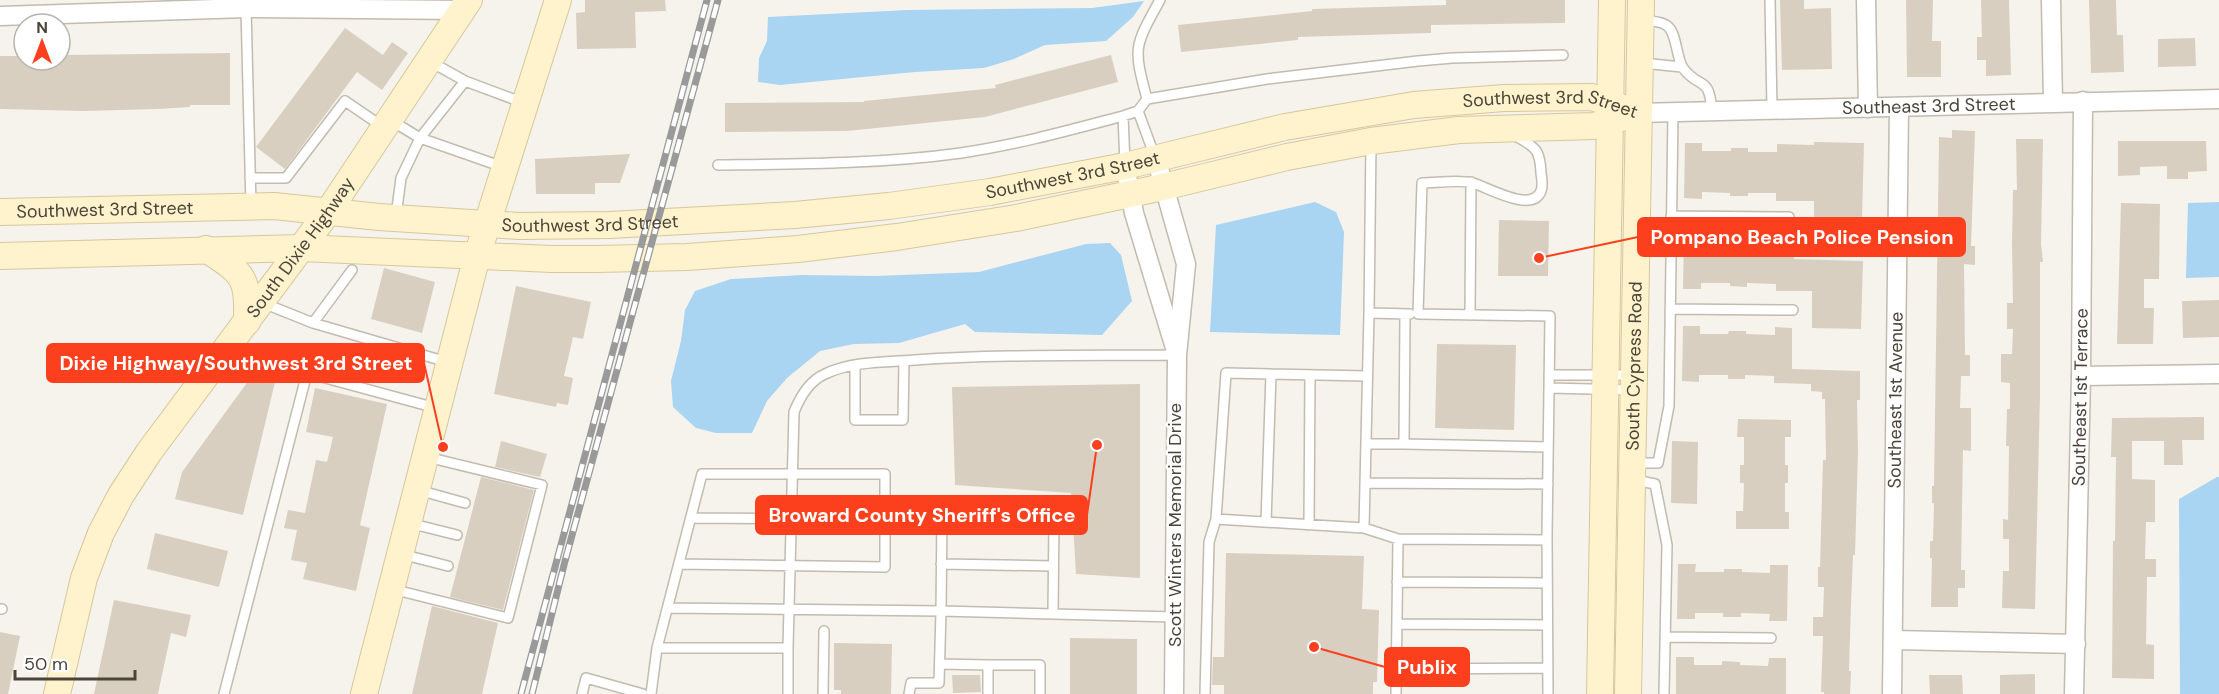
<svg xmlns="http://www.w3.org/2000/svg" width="2219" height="694" font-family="'DM Sans',sans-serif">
	<rect width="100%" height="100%" fill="#f6f3ec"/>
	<path fill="#a9d4f2" d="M1144 1 1133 17 1106 41 1045 45 1014 59 984 68 915 72 780 85 758 82 759 58 767 41 768 17 908 10 1092 8Z
		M1315 202 1336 212 1344 232 1340 335 1210 332 1216 225Z
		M2219 202V277L2186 278 2188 203Z
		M1110 243 1121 255 1132 301 1102 335 975 332 965 324 899 343 854 344 820 351 787 378 767 401 752 433H716L696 428 673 407 671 381 681 341 685 310 695 291 731 279 802 275 876 276 979 272 1086 244Z
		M2217 477H2219V694H2180L2179 499Z"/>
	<path fill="#d8cfc1" d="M585 0H665L666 11 635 12 636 48 577 49 576 13 585 12Z
		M1446 0H1565V23L1431 25V33L1298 37V40L1181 52 1178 25 1312 11V9L1446 5Z
		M1780 0H1804V9L1831 8 1832 69 1782 70Z
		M1906 0H1933L1932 41H1941V77H1907Z
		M1981 0H2009L2011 75 1986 76V60H1977V37H1982Z
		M2089 0H2116L2117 35H2123L2124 72 2091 73Z
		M345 28 383 55 392 42 408 53 382 90 357 72 285 169 256 147Z
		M2195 38 2196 66 2158 67V39Z
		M230 53V105H190V107L158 109 83 111 0 109V56H24V60H60V55Z
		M1111 55 1118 82 985 117 847 131 725 132V103L864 102V101L996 88 995 85Z
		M1952 130 1975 131 1971 246H1975V265L1964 264 1965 355H1970V376H1961L1960 408H1971V451L1963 450 1961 570H1965V588H1958V607H1931L1932 558H1930V541H1933L1934 503H1932V486H1934L1939 137 1952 138Z
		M2016 139H2043L2041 244 2043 262H2040V395L2035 609 2002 608 2003 571H2009V539H2003V519L2008 520 2009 446H2006L2007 409H2010V383L2001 382V354H2012L2013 329H2007V303H2013L2012 244 2013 190H2017Z
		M2118 141H2206L2207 171 2188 172V179H2167V166L2140 167V175L2118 176Z
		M1814 142 1864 143 1862 218 1814 217V201H1776V193H1748V196H1730V193L1702 192V199L1684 198 1685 143H1702V151H1731V148H1748V152H1777V144L1814 145Z
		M630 154 620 183H595V194H536L535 159Z
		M2121 203 2160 204 2159 279H2144V308H2154L2153 344H2117Z
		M1499 220 1549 221 1548 276H1498Z
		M1684 234H1702V242H1730V239H1748V242L1776 243 1777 235H1794V259L1863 261 1861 329 1812 328V291H1776V284L1747 283V287L1730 286V283H1701V289H1683Z
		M384 268 435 282 422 333 371 319Z
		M516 286 591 302 583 339 573 337 564 376 573 378 568 405 557 403 556 407 494 394Z
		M2219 300V337L2183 338 2182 301Z
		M1683 326H1700V334H1728L1729 331H1746V334L1775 335V327L1792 328V369L1860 371V400H1857L1858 452 1855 555H1853L1851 604 1849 671H1851L1850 694H1824V692H1821L1823 636H1813V617H1823L1824 587H1818V567H1820L1823 460H1826L1825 399H1822V392L1811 391V384L1774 383V376L1745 375V379H1728V375H1699V382L1682 381Z
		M1437 344 1516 345 1514 430 1435 428Z
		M257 369 277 374 243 515 175 499 182 472Z
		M1140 384V578L1076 574 1071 493 955 485 952 387Z
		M315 388 387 404 360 525 370 528 356 591 303 579 307 563 291 560 297 530 284 528 288 510 305 513 316 460 327 462 333 437 306 432Z
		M2204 417V440H2182L2183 465H2164V441H2132V479L2155 480V522H2146L2145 559H2156V577H2147L2146 644 2154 645V679L2112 678 2113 541H2115L2116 457H2111L2112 418Z
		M1738 419 1791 420V437H1785V465H1788V483H1785V512H1789V529H1736V511H1743L1744 483H1740V465H1744V437H1737Z
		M501 441 547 454 540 477 495 467Z
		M1672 441 1698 442 1697 504 1671 503Z
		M481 477 534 490 503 610 450 597Z
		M155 533 228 551 219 587 147 569Z
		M1226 553 1364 556 1362 609 1379 610 1377 682H1373V694H1224V685H1212L1213 657H1224Z
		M1678 564H1696L1695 572H1724V569H1742V572L1770 573V565H1788L1787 621H1769L1770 614 1741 613V617H1723V613H1695V619H1677Z
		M114 600 191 615 186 637 171 633 158 694H94Z
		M432 606 498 623 482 694H412Z
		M0 632 20 636 8 694H0Z
		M1070 638 1137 639V694H1070Z
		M834 643 892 644 891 694H841V690H834Z
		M1676 657H1694V665H1722V661L1740 662V665L1768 666 1769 658H1786V694H1676Z
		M2035 674V694H2000V675Z
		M952 675H980L981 692 953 693Z
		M1929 675H1962L1963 694H1930Z"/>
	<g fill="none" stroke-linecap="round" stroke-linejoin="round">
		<defs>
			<path id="lane" d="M1770 0 1772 110
				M246 8 251 206
				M1643 20C1649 21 1660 21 1666 25 1677 31 1676 58 1683 68 1700 91 1709 73 1712 112
				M1642 63 1682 67
				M465 81 524 103
				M1147 99C1133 47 1134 47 1160 0
				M1138 111 1155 157
				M1123 116 1125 164
				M392 121 420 138 503 167
				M1514 135C1534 147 1540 147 1541 173 1542 179 1543 186 1541 191 1532 214 1487 187 1473 183 1460 179 1436 183 1422 183L1418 314 1550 316 1547 536 1548 694
				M1371 143 1369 313 1410 314
				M718 165C799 164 881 164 961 153 1016 145 1070 130 1123 116L1138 111 1147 99 1267 79 1418 61 1452 58 1563 55
				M250 178H286L345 101 383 127
				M396 216 401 178 420 138 465 81 431 62
				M1671 216 1789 217
				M352 270 313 323 447 362
				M263 303 313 323
				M1670 309 1793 310
				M1405 314 1404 444 1548 447
				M1470 315 1471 182
				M226 351 436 408
				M855 366V420H903L904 361
				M1549 375H1632
				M1367 376 1226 373 1216 519 1364 528 1369 313
				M1549 388 1631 390
				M1366 444H1404
				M1634 463H1658L1669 406 1673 112
				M1635 480 1655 484 1667 545 1664 694
				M1365 483 1548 484
				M418 490 465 503
				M691 518 885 519
				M1266 522 1271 374
				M409 523 457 535
				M1309 525 1310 375
				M1364 528 1398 539
				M401 554 448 566
				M941 564 1053 566
				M1397 582 1547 583
				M392 589 508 618 542 485 427 457
				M668 608 941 611 942 517 1054 519 1053 614 941 611 939 683H911L909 694
				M0 609H2
				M1053 614 1175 617
				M1397 624 1547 625
				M1665 637 1771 638
				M657 648H788L794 412C800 397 809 381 825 374 852 361 886 362 915 360 1002 354 1090 356 1177 355
				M940 664 988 665V694
				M988 665H1040V694
				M1397 669 1548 668
				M224 694 307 373
				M582 694 586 678 643 694
				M651 694 657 648 702 474H885V567L679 564
				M788 694V648
				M823 694 824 631
				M1205 694 1209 542 1216 519
				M1396 694 1398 539 1547 540"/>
			<g id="street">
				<path d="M1866 0 1868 108"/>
				<path d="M2051 0 2053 102"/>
				<path d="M0 16 246 8 462 10"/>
				<path id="s1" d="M1638 113 2219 99"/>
				<path d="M1156 158 1186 264 1177 355 1174 694"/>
				<path d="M1125 166 1134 213 1175 348"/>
				<path d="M2081 376 2219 374"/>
				<path d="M1893 640 2076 644"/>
				<path id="s2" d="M1892 694 1899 107"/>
				<path id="s3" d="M2074 694 2081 376 2083 101"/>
			</g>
			<g id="secondary">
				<path id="s4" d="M0 212 274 206 379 217 519 226 609 225 795 215 889 206 990 192 1125 166 1285 127 1414 105 1504 98 1592 97 1638 113"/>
				<path d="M206 249C244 274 248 276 247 322"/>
				<path d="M0 256 301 248 551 259H596L687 257 798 249 897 237 1016 218 1163 187 1287 157 1371 141 1459 130 1594 126 1638 113"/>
				<path id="s5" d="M57 694 84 578 101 533 121 495 149 452 328 212 469 0"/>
				<path d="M364 694 477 256 558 0"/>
				<path d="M1600 694 1612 0"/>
				<path id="s6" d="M1628 694 1641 0"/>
			</g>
		</defs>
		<use href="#lane" stroke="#c2bbae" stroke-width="12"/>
		<use href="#street" stroke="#c2bbae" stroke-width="21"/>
		<use href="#secondary" stroke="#d6c79b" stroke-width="28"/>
		<use href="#lane" stroke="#fff" stroke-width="9"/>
		<use href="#street" stroke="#fff" stroke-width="18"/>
		<use href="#secondary" stroke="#fff3cd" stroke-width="26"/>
		<defs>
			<path id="rail" d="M521 694 707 0
				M532 694 565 561 718 0"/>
		</defs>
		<use href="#rail" stroke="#9a9a9a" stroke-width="7"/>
		<use href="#rail" stroke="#fff" stroke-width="4.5" stroke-dasharray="14" stroke-linecap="butt"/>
	</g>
	<g text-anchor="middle" stroke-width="5" stroke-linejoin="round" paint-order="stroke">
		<g font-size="18" fill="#4b4439" stroke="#fff">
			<text dy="6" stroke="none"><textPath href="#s1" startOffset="291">Southeast 3rd Street</textPath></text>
			<text dy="6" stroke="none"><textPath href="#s4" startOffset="1563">Southwest 3rd Street</textPath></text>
			<text dy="6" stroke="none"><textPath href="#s4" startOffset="1077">Southwest 3rd Street</textPath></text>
			<text dy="6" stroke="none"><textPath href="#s4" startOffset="105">Southwest 3rd Street</textPath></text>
			<text dy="6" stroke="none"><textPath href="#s4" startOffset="591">Southwest 3rd Street</textPath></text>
			<text dy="6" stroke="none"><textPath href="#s5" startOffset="516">South Dixie Highway</textPath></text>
			<text dy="6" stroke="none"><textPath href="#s6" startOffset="328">South Cypress Road</textPath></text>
			<text dy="6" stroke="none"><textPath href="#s3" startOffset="297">Southeast 1st Terrace</textPath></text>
			<text dy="6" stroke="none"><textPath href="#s2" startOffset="294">Southeast 1st Avenue</textPath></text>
			<text transform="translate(1175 525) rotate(-90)" y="6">Scott Winters Memorial Drive</text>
		</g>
	</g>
	<path fill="none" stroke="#fc3f1d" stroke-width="2" d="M1539 258L1638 237M443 447L424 363M1097 445L1087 515M1314 647L1385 667"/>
	<g fill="#fc3f1d" stroke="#fff" stroke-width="2">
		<circle cx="1539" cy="258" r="6"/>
		<circle cx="443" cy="447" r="6"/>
		<circle cx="1097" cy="445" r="6"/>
		<circle cx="1314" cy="647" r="6"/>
	</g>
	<g fill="#fc3f1d" stroke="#fc3f1d" stroke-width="2">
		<rect x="1638" y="218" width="327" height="38" rx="6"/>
		<rect x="47" y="344" width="377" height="38" rx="6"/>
		<rect x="756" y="496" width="331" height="38" rx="6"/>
		<rect x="1385" y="648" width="84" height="38" rx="6"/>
	</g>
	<g font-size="20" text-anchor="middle" font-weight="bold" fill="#fff">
		<text x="1802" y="244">Pompano Beach Police Pension</text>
		<text x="236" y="370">Dixie Highway/Southwest 3rd Street</text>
		<text x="922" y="522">Broward County Sheriff's Office</text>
		<text x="1427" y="674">Publix</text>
	</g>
	<g transform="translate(42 42)"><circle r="28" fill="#ffffff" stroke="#b7b4b0" stroke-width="1.5"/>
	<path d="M0-4.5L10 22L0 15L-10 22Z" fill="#fc3f1d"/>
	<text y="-9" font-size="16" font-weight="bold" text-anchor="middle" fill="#4b4439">N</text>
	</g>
	<path d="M15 670v9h120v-9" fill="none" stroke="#4b4439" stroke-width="3"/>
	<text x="24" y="670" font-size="18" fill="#4b4439" stroke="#ffffff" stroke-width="4.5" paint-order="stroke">50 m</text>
</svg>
